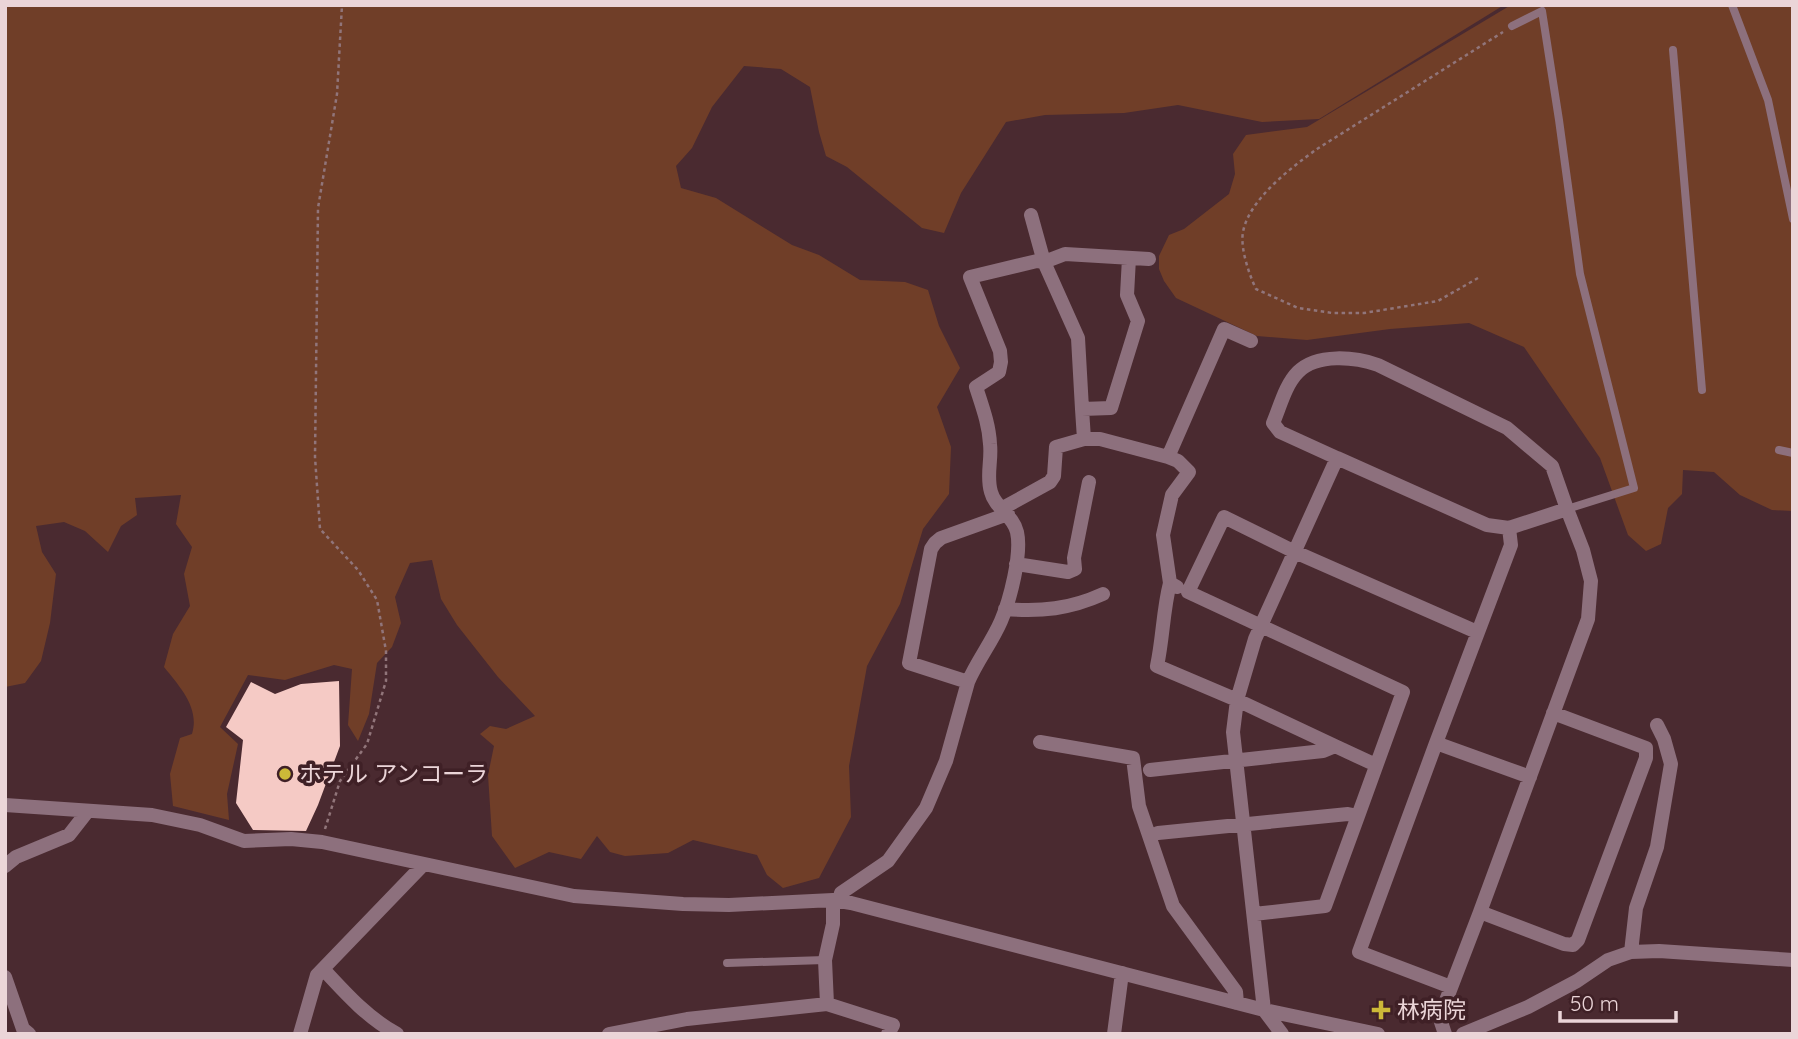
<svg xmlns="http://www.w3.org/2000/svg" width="1798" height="1039" font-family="Quicksand,'Noto Sans JP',sans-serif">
	<rect width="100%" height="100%" fill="#4a2a30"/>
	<path fill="#703e28" d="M5 5H1504L1319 119 1262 122 1178 105 1124 113 1045 115 1006 122 961 193 944 233 922 228 847 167 826 156 819 132 810 87 781 69 744 66 712 107 692 148 676 166 681 188 716 198 792 245 819 255 860 280 905 282 928 290 939 326 960 368 937 407 951 447 949 494 923 529 900 604 867 666 849 766 851 817 819 878 783 888 767 875 757 855 693 840 668 853 625 856 610 852 597 836 581 859 549 852 515 868 492 836 488 775 494 746 480 734 490 726 506 729 535 716 498 677 457 625 441 599 432 560 410 563 395 597 401 623 392 647 377 663 369 714 358 741 348 725 352 669 334 665 285 680 248 675 220 727 238 744 227 794 229 820 173 806 170 774 180 738 192 734C200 708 180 687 164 667L173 634 190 606 184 574 192 547 176 524 181 495 135 498 137 515 121 526 108 552 85 531 64 522 36 526 42 552 56 574 50 623 41 661 25 683 5 687Z
		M1511 5H1793V511L1772 510 1740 495 1714 472 1683 470 1682 494 1668 508 1661 544 1646 551 1628 535 1600 458 1524 347 1469 323 1390 329 1307 340 1257 336 1176 298 1164 281 1159 269V256L1169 235 1184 229 1229 194 1235 174 1233 154 1246 135 1307 127Z"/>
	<path fill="#f5cac5" d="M339 681 340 746 318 805 306 831 253 830 236 803 243 740 226 727 251 682 275 694 301 684Z"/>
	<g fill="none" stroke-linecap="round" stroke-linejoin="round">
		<path stroke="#91757a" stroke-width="2.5" stroke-dasharray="3.5 3.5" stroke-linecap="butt" d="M1478 278 1438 301 1364 313H1332L1298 308 1256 289C1249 274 1240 248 1243 232 1249 199 1292 167 1317 149L1503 32
			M325 829 340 781 367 744 386 681V651L377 600 358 570 320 529 315 457 318 208 337 94 342 5"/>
		<path stroke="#8d707d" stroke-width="8" d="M1732 5 1768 100 1793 219
			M1512 26 1542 11 1559 120 1580 274 1634 488 1567 509
			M1673 50 1702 390
			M1779 450 1793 453
			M727 963 825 960"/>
		<path stroke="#8d707d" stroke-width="14" d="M1031 215 1044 262 1078 338 1082 409
			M1129 258 1127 295 1138 321 1111 408 1082 409 1084 439H1100L1168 457 1224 329 1251 341
			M1168 457 1178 461 1189 472 1172 495 1163 535 1170 583 1177 587
			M1337 458 1487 525 1509 528 1511 545 1436 743
			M1003 508 1050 482 1054 476 1056 447 1084 439
			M1016 564 1068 572 1075 569 1074 558 1089 482
			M1170 583C1163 610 1163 638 1157 666L1237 700 1255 639 1337 458 1280 432 1273 423C1280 407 1285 385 1298 372 1317 353 1355 357 1378 365L1507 428 1552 466 1567 509
			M1005 609C1041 612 1070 609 1103 594
			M968 682C977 661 992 642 1001 621 1010 600 1022 554 1017 532 1013 515 995 508 991 492 986 476 992 460 990 444 989 424 982 406 976 387L999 372 1001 362 1000 351 970 277 1037 261 1044 262 1065 254 1149 259
			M1040 742 1133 758 1139 806 1173 906 1236 992 1237 1003
			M1150 770 1323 751 1335 746 1376 765
			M5 805 152 815 200 825 244 841 291 839 322 842 574 896 683 904 729 905 833 900 851 903 1264 1010 1378 1034
			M1358 816 1403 692 1188 592 1224 517 1295 552 1477 632
			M1158 833 1348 814 1358 816 1325 906 1254 914
			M5 866 16 857 69 835 87 812
			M839 901 841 893 888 861 926 808 946 761 968 682 909 663 931 549 935 543 941 538 1008 514
			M1480 912 1588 619 1591 581 1583 550 1567 509 1509 528
			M1631 952 1636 908 1657 847 1671 764 1664 739 1657 725
			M324 970C347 995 368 1018 397 1034
			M5 977 23 1029 29 1034
			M1451 987 1359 952 1436 743 1530 777
			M827 1004 825 960 833 924V900
			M300 1034 317 975 423 865
			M609 1034 687 1019 827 1004 893 1025 888 1034
			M1114 1034 1122 973
			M1282 1034 1264 1010 1233 732 1237 700 1335 746
			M1445 1034 1441 1022 1442 1011 1480 912 1564 944 1573 945 1578 940 1646 758V748L1553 713
			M1463 1034 1528 1007 1577 981 1608 960 1631 952 1659 951 1793 960"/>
	</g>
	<g fill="#ccb938" stroke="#3f2026" stroke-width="2.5">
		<circle cx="285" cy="774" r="7"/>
		<path d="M1377.5 999.5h7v7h7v7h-7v7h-7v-7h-7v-7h7z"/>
	</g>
	<g text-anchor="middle" stroke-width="7" stroke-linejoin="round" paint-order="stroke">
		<g font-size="23" fill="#ebd5d8" stroke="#3f2026" text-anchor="start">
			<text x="299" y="782">ホテル アンコーラ</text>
			<text x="1397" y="1018">林病院</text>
		</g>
	</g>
	<rect width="1798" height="1039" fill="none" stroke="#ebd5d8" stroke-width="14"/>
	<path d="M1560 1011v10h116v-10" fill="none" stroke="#ebd5d8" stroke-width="3.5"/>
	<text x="1570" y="1011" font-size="21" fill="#ebd5d8" stroke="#3f2026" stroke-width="5" paint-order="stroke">50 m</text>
</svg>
